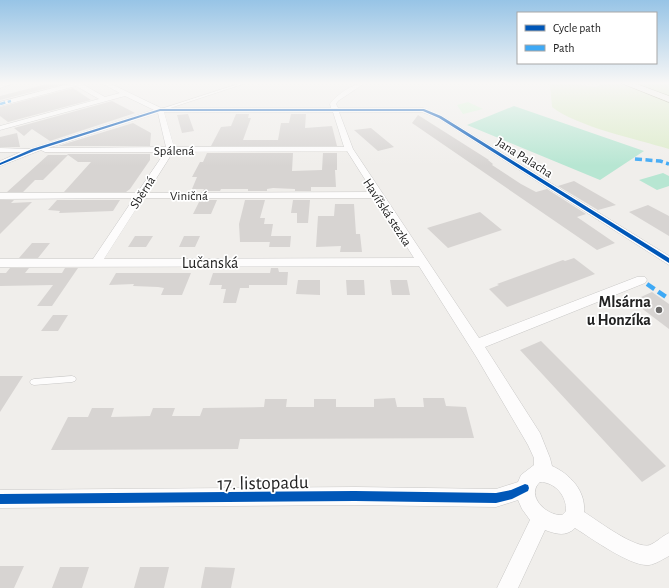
<svg xmlns="http://www.w3.org/2000/svg" width="669" height="588" font-family="'Alegreya Sans',sans-serif">
	<rect width="100%" height="100%" fill="#f0eeeb"/>
	<path fill="#ddeccb" d="M564 83 596 87 604 83H618L669 101V149C636 139 578 127 552 107L550 84Z
		M632 83H669V97Z"/>
	<path fill="#daf5da" d="M468 102 483 109 463 114 457 105Z"/>
	<path fill="#b7e6d2" d="M514 106 644 151 600 180 467 125Z
		M663 173 669 176V186L657 190 639 180Z"/>
	<path fill="#d7d4d2" d="M47 84H64L0 100V96Z
		M73 88 91 100 8 122 0 116V107Z
		M112 101 135 113 50 141 32 129 24 136 14 128Z
		M188 114 194 131 182 133 177 115Z
		M236 114H249L248 118H251L243 140H278L281 123H289L291 114H306L305 128 332 126 337 146H211L221 127 231 126Z
		M418 115 489 160H488L493 164 492 165 521 184 536 192 547 189 586 214 577 217 615 243 597 250 412 123Z
		M133 123 151 133 150 146H58Z
		M371 128 394 147 378 151 354 130Z
		M17 133 20 147H0V137Z
		M207 153H293L292 171 322 170 323 153H337V170H335L336 187H311V191H295V189L273 188 267 189V191H248V189H221L220 191H203L204 189H192L197 177H192L200 162H203Z
		M67 154H150V160L130 189 126 192H64L91 162H78L68 155 43 180H35L23 192H7L48 155H68Z
		M574 181 616 205 598 210 558 186Z
		M0 200H14L11 203 32 202 0 234Z
		M57 200H120L113 211 59 213 60 211 48 210Z
		M200 200H217L211 214H193Z
		M245 200H265L260 218H265L264 224H273L270 242H240L239 224Z
		M293 200H310L308 223H297V213H291Z
		M335 204H354L356 234H360L362 252H340L341 246 316 247 318 216H334Z
		M648 205 669 216V236L629 212Z
		M480 212 502 230 448 248 427 228Z
		M135 236H153L146 247H128Z
		M184 236H200L195 247H179Z
		M271 236H291L290 247H269Z
		M32 243H50L38 258H19Z
		M574 258 595 274 507 307 489 289 499 285 497 284 563 260 565 261Z
		M10 268H29L25 273H62L65 268H78L52 306H37L53 285 0 286V273H6Z
		M271 268H278L279 272H288L287 285H249V288H240L236 303H223L226 289H221L222 285H209L213 273H270Z
		M116 273H191L182 295H161L164 288 158 287 133 286 134 284 109 285Z
		M298 280H320V295L296 294Z
		M346 280H364L365 295H347Z
		M390 280H407L410 295H392Z
		M652 292 669 304V329L632 301Z
		M53 315H68L58 331H41Z
		M541 341 666 466 642 482 520 350Z
		M0 376H23L0 412Z
		M395 398 397 407H424L423 398H444L446 406 466 407 474 438 240 439 238 449 51 450 68 417H88L92 408H114L111 417 150 416 153 408H175L172 416H200L203 408 264 407 265 399H287L286 407H314V399H336V407H374V399Z
		M0 566H24L14 588H0Z
		M60 567H89L82 588H52Z
		M140 567H169L164 588H134Z
		M205 567 235 568 231 588H201Z"/>
	<g fill="none" stroke-linecap="round" stroke-linejoin="round">
		<defs>
			<path id="lane" d="M241 83H246L161 111 158 110Z
				M72 376 75 377 76 379 75 381 72 382 34 385 31 384 30 382 31 380 34 379Z"/>
			<path id="street" d="M12 83V84L0 88V84Z
				M72 83H83L82 84 105 97 120 93 101 83H109L161 108H331L330 104C337 94 354 83 365 83L338 101 336 104 338 108H423L442 116 669 256V265L438 118 422 112H339L353 149 479 338 637 277H645L647 280 645 283 485 347 540 433 550 458 552 466C570 474 586 491 584 512 597 520 636 550 650 545 657 542 662 536 669 533V556C663 559 656 564 649 565 631 567 591 538 575 528 566 537 556 534 545 530L518 588H497L530 520 522 509 518 500 496 507 355 505 0 508V490L355 487 496 489 518 482 521 475 534 465V458L528 445 477 358 419 266 0 267V259H93L134 198 0 199V193H137L165 152H45L41 150 0 166V161L21 152H0V148L30 149 154 110 125 96 0 130V126L99 99 76 86 0 106V102ZM164 112H333L344 147H174ZM158 113 166 147 48 148ZM347 151 373 192 147 193 173 152ZM143 198H376L414 258 104 259ZM540 482C555 482 567 496 566 511L562 515C546 516 525 495 540 482Z"/>
			<path id="secondary" d="M621 83H634L669 96V102Z"/>
		</defs>
		<use href="#lane" stroke="#c9c8c7" stroke-width="1"/>
		<use href="#street" stroke="#c9c8c7" stroke-width="1"/>
		<use href="#secondary" stroke="#999a82" stroke-width="1"/>
		<use href="#lane" fill="#fdfcfc" fill-rule="evenodd"/>
		<use href="#street" fill="#fdfcfc" fill-rule="evenodd"/>
		<use href="#secondary" fill="#f4f4ed" fill-rule="evenodd"/>
		<path stroke="#3fa9f5" stroke-width="2.5" stroke-dasharray="5.5 2.5" stroke-linecap="butt" d="M0 104 11 101"/>
		<path stroke="#3fa9f5" stroke-width="3.5" stroke-dasharray="7 3.5" stroke-linecap="butt" d="M635 159 660 161 669 164"/>
		<path stroke="#3fa9f5" stroke-width="4.5" stroke-dasharray="9 4.5" stroke-linecap="butt" d="M647 284 669 299"/>
		<defs>
			<path id="cycleway" d="M160 109H424L441 116 669 258V263L439 118 423 111H160L34 151 0 165V163L32 149Z
				M525 484 528 485 529 488 528 491 512 499 496 503 355 501 0 504V494L355 491 496 493 511 490Z"/>
		</defs>
		<use href="#cycleway" stroke="#fff" stroke-width="2"/>
		<use href="#cycleway" fill="#0057b8" fill-rule="evenodd"/>
	</g>
	<linearGradient id="sky" x2="0" y2="1"><stop stop-color="#97c4e6"/><stop offset="0.5" stop-color="#f8f7f6"/><stop offset="1" stop-color="#f8f7f6" stop-opacity="0"/></linearGradient>
	<rect width="669" height="166" fill="url(#sky)"/>
	<circle fill="#6a6968" stroke="#fff" stroke-width="1.5" cx="659" cy="310" r="4"/>
	<g text-anchor="middle" stroke-width="3.5" stroke-linejoin="round" paint-order="stroke">
		<g font-size="13" fill="#222" stroke="#fff">
			<text x="174" y="155">Spálená</text>
			<text transform="translate(525 157) rotate(32)" y="5">Jana Palacha</text>
			<text transform="translate(142 192) rotate(-57)" y="5">Sběrná</text>
			<text x="189" y="200">Viničná</text>
			<text transform="translate(388 212) rotate(57)" y="5">Havířská stezka</text>
		</g>
		<g font-size="16" fill="#222" stroke="#fff">
			<text x="210" y="268">Lučanská</text>
		</g>
		<g font-size="16" font-weight="bold" fill="#222" stroke="#fff" text-anchor="end">
			<text x="651" y="307">Mlsárna<tspan x="651" dy="18">u Honzíka</tspan></text>
		</g>
		<g font-size="19" fill="#222" stroke="#fff">
			<text transform="translate(263 482) rotate(-1)" y="7">17. listopadu</text>
		</g>
	</g>
	<rect x="517" y="12" width="140" height="52" fill="#ffffff" stroke="#a7a7a7"/>
	<rect x="525" y="25" width="20" height="6" fill="#0057b8" stroke="#a7a7a7"/>
	<text x="553" y="32" font-size="12" fill="#222222">Cycle path</text>
	<rect x="525" y="45" width="20" height="6" fill="#3fa9f5" stroke="#a7a7a7"/>
	<text x="553" y="52" font-size="12" fill="#222222">Path</text>
</svg>
